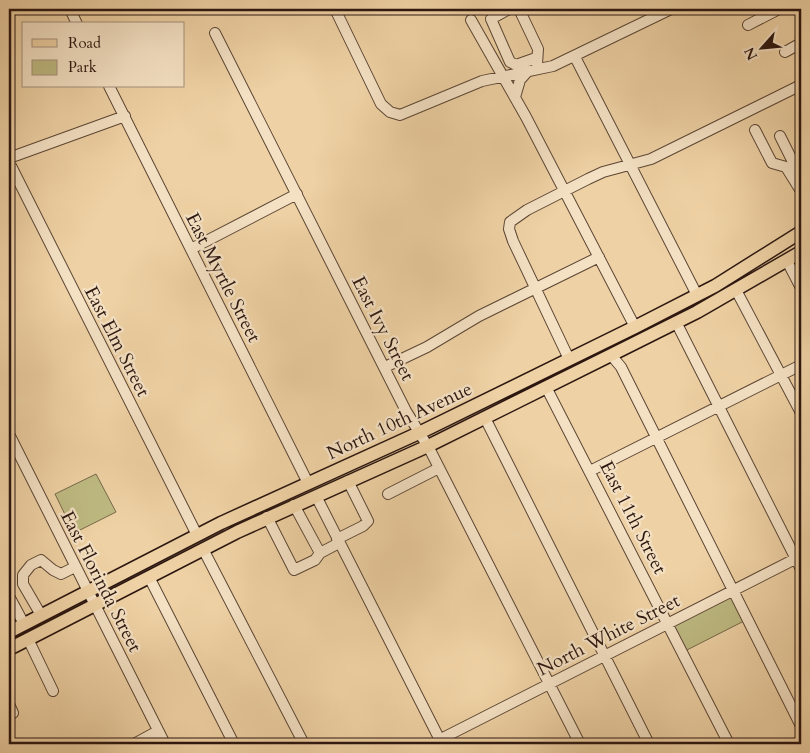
<svg xmlns="http://www.w3.org/2000/svg" width="810" height="753" font-family="Cardo,serif">
	<rect width="100%" height="100%" fill="#eed1a4"/>
	<filter id="stains"><feTurbulence type="fractalNoise" baseFrequency=".004" numOctaves="4"/><feColorMatrix values="0 0 0 0 .2 0 0 0 0 .09 0 0 0 0 .02 0 0 0 .5 -.17"/></filter>
	<radialGradient id="worn" r=".72"><stop offset=".6" stop-color="#630" stop-opacity="0"/><stop offset="1" stop-color="#630" stop-opacity=".3"/></radialGradient>
	<path fill="#beba82" stroke="#756849" d="M96 474 116 512 74 533 55 494Z
		M733 590 748 619 683 652 668 623Z"/>
	<g fill="none" stroke-linecap="round" stroke-linejoin="round">
		<defs>
			<path id="minor" d="M70 9 77 24
				M335 9 381 104 390 112 400 115 482 81 553 66 671 9
				M509 9 491 19 510 62 516 65 536 58
				M519 9 538 49 537 64
				M9 11 15 9
				M471 20 526 117 635 327
				M748 25 779 9
				M215 33 406 411 430 450 580 744
				M785 52 801 43
				M575 57 697 295
				M109 86 308 483
				M515 97 520 80 527 72
				M755 130 772 163 786 167 801 191
				M780 136 797 170 795 179
				M9 158 125 116
				M9 162 197 535
				M191 249 297 194
				M787 261 801 288
				M736 290 801 413
				M676 322 801 569
				M611 355 621 367 801 726
				M569 359 513 241 509 229 510 222 527 210 588 179 603 172 651 159 801 85
				M385 367 427 347 479 316 599 257
				M546 387 729 744
				M485 418 649 744
				M9 434 165 744
				M590 471 801 365
				M388 494 439 468
				M316 496 442 744
				M294 505 320 553
				M267 517 294 570 315 560 320 553 339 543
				M337 539 363 526 368 521 348 481
				M203 549 304 744
				M149 577 234 744
				M9 596 24 624
				M41 615 23 584V575L31 565 41 560 53 570 61 574 75 567
				M28 639 53 691
				M9 704 13 713
				M134 744 158 731
				M431 744 801 556"/>
			<path id="major" d="M9 632 221 523 421 432 635 327 715 286 801 232
				M9 649 237 532 428 446 611 355 697 312 801 252"/>
		</defs>
		<use href="#minor" stroke="#5c4635" stroke-width="12"/>
		<use href="#major" stroke="#2c1710" stroke-width="15"/>
		<use href="#minor" stroke="#f4e1c4" stroke-width="10"/>
		<use href="#major" stroke="#eed1a4" stroke-width="12"/>
	</g>
	<g text-anchor="middle" stroke-width="4.5" stroke-linejoin="round" paint-order="stroke">
		<g font-size="19" fill="#2c1710" stroke="#f4e1c4">
			<text transform="translate(224 277) rotate(63)" y="7">East Myrtle Street</text>
			<text transform="translate(384 328) rotate(63)" y="7">East Ivy Street</text>
			<text transform="translate(118 341) rotate(63)" y="7">East Elm Street</text>
			<text transform="translate(399 420) rotate(-25)" y="7">North 10th Avenue</text>
			<text transform="translate(634 517) rotate(63)" y="7">East 11th Street</text>
			<text transform="translate(102 581) rotate(63)" y="7">East Florinda Street</text>
			<text transform="translate(608 634) rotate(-27)" y="7">North White Street</text>
		</g>
	</g>
	<rect width="810" height="753" fill="none" stroke="#eed1a4" stroke-width="30"/>
	<rect x="10" y="10" width="790" height="733" fill="none" stroke="#2c1710" stroke-width="2.5"/>
	<rect x="15" y="15" width="780" height="723" fill="none" stroke="#2c1710"/>
	<rect x="22" y="22" width="162" height="65" fill="#f4e1c4" stroke="#a4907c"/>
	<rect x="32" y="39" width="25" height="8" fill="#eed1a4" stroke="#a4907c"/>
	<text x="68" y="48" font-size="15" fill="#2c1710">Road</text>
	<rect x="32" y="60" width="25" height="15" fill="#beba82" stroke="#a4907c"/>
	<text x="68" y="72" font-size="15" fill="#2c1710">Park</text>
	<g transform="translate(762 48) rotate(243)" stroke="#f4e1c4" stroke-width="4" paint-order="stroke">
	<path d="M0-4L9 19L0 12L-9 19Z" fill="#2c1710"/>
	<text y="-8" font-size="14" font-weight="bold" text-anchor="middle" fill="#2c1710">N</text>
	</g>
	<rect width="100%" height="100%" filter="url(#stains)"/>
	<rect width="100%" height="100%" fill="url(#worn)"/>
</svg>
